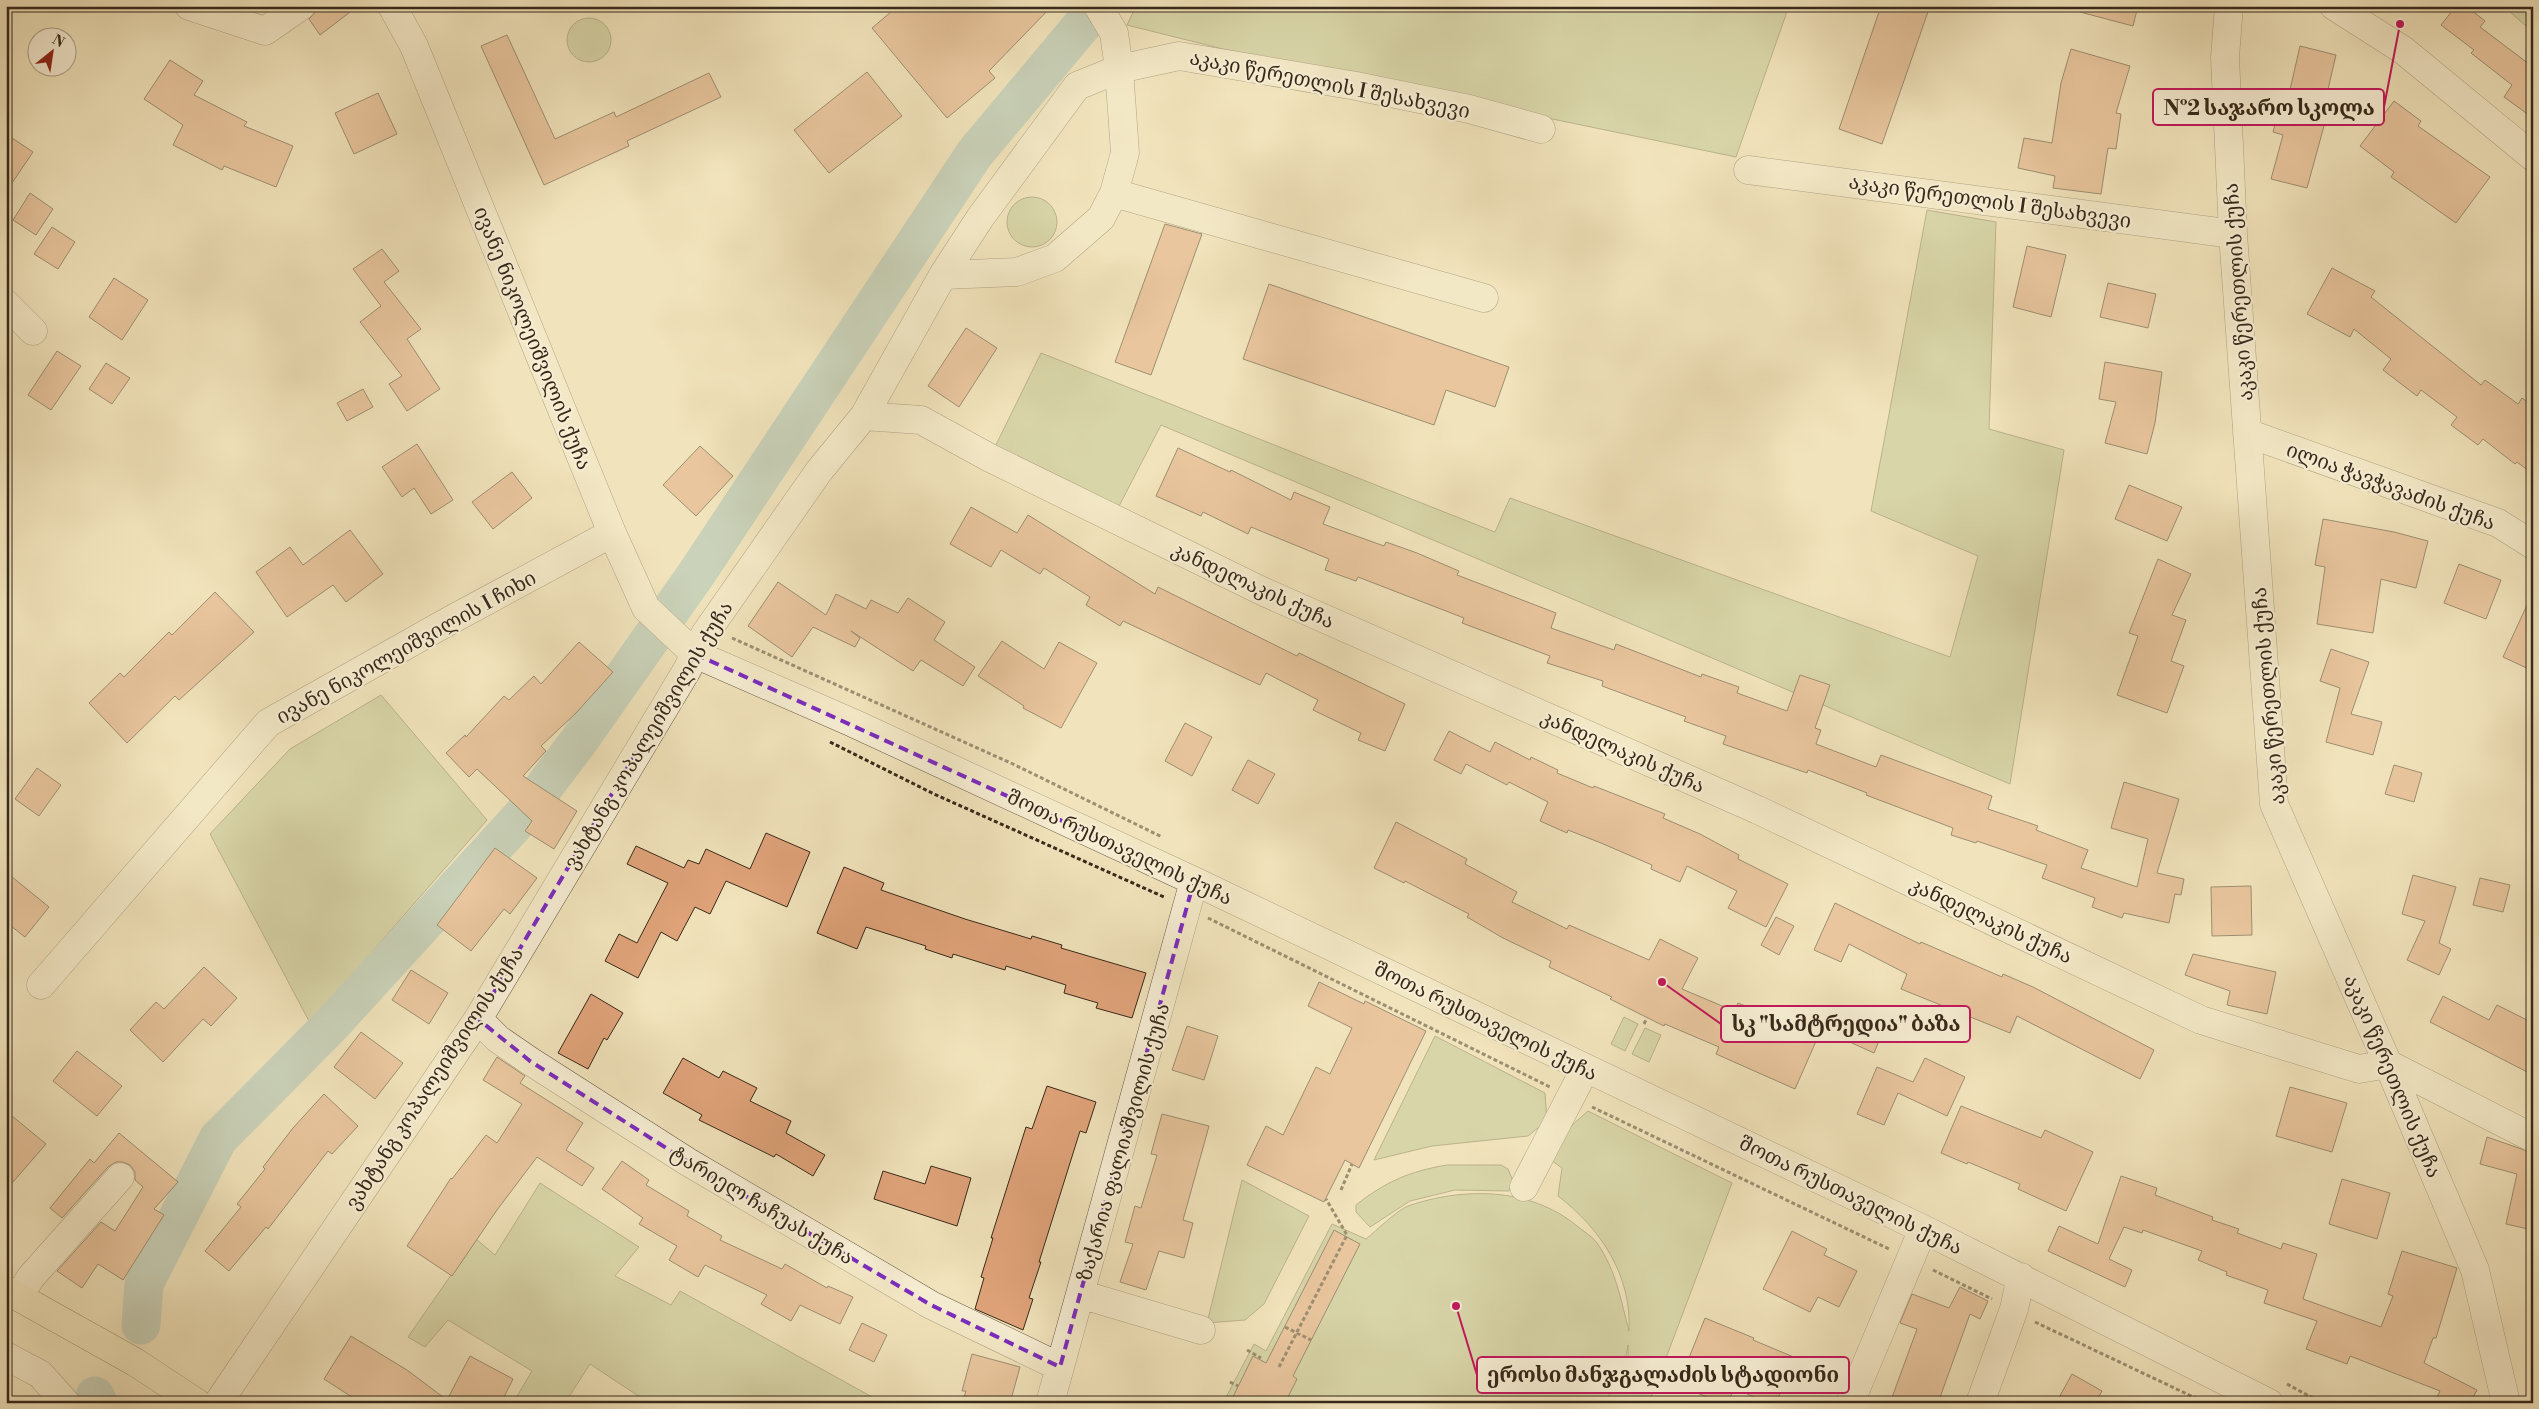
<svg xmlns="http://www.w3.org/2000/svg" width="2539" height="1409" font-family="'Libre Bodoni','Noto Serif Georgian',serif">
	<rect width="100%" height="100%" fill="#f1e3bb"/>
	<filter id="stains"><feTurbulence type="fractalNoise" baseFrequency=".004" numOctaves="4"/><feColorMatrix values="0 0 0 0 .2 0 0 0 0 .09 0 0 0 0 .02 0 0 0 .5 -.17"/></filter>
	<radialGradient id="worn" r=".72"><stop offset=".6" stop-color="#630" stop-opacity="0"/><stop offset="1" stop-color="#630" stop-opacity=".3"/></radialGradient>
	<path fill="#bbc390" stroke="#797655" d="M1136 6H1789L1736 157 1267 60 1127 25Z
		M2503 6H2533V32Z
		M567 40a22 22 0 1 1 44 0a22 22 0 1 1-44 0Z
		M1007 222a25 25 0 1 1 50 0a25 25 0 1 1-50 0Z
		M1927 210 1996 222 1989 429 2064 450 2010 784 1161 425 1117 510 994 449 1041 353 1495 532 1510 498 1950 657 1978 556 1871 511Z
		M381 695 487 820 310 1023 210 834 290 749Z
		M1624 1017 1638 1024 1625 1051 1611 1044Z
		M1645 1028 1661 1035 1649 1062 1632 1054Z
		M1435 1036 1545 1093 1547 1121 1528 1136 1432 1146 1374 1160Z
		M1588 1111 1732 1183 1649 1403H1606L1628 1363V1345L1625 1361 1605 1403H1223L1254 1344 1266 1351 1332 1224 1366 1239C1377 1230 1396 1211 1408 1206 1463 1187 1530 1187 1577 1226 1583 1231 1592 1236 1597 1243 1616 1270 1621 1301 1629 1331 1632 1275 1600 1228 1558 1196L1562 1168 1548 1158 1570 1127Z
		M1447 1165H1501L1508 1169 1513 1181 1509 1191 1455 1190 1410 1201 1370 1227 1356 1212V1205C1385 1182 1410 1171 1447 1165Z
		M1242 1180 1309 1216 1264 1304 1245 1320 1207 1323Z
		M540 1183 639 1247 615 1276 671 1305 680 1291 883 1403H649L590 1364 565 1403H513L532 1371 448 1320 425 1347 408 1337 476 1239 495 1255Z"/>
	<g fill="none" stroke-linecap="round" stroke-linejoin="round">
		<path stroke="#9cbdb7" stroke-width="39" d="M141 1325 144 1284 218 1139 331 1025 522 816 578 742 697 573 975 153 1088 18 1093 6
			M95 1396 98 1403"/>
	</g>
	<path fill="#e0a37a" stroke="#37291a" d="M321 6H358L320 35 309 19Z
		M898 6H1052L989 71 995 78 947 118 872 28Z
		M1881 6H1930L1882 144 1839 129Z
		M2081 6H2138L2133 26 2080 12Z
		M2456 6H2466L2485 21 2480 27 2533 67V118L2504 97 2512 85 2471 53 2474 50 2441 25Z
		M507 35 555 139 614 112 616 117 709 73 721 97 627 141 629 146 544 185 481 46Z
		M2300 46 2336 55 2325 102 2330 104 2307 188 2271 179 2283 135 2273 132 2283 92 2289 94Z
		M2071 49 2130 66 2116 113 2121 114 2116 149 2108 148 2101 194 2053 188 2055 176 2018 168 2024 138 2052 143 2061 83Z
		M170 60 203 81 194 95 247 122 244 126 293 146 276 187 224 166 222 170 173 145 183 125 144 99Z
		M867 72 902 116 829 173 794 130Z
		M378 93 397 134 354 154 335 113Z
		M2394 101 2421 121 2418 126 2490 177 2456 223 2391 177 2394 172 2360 146Z
		M6 134 33 152 6 192Z
		M30 193 53 209 36 235 13 220Z
		M1165 224 1202 234 1151 375 1115 362Z
		M52 227 75 242 58 269 34 254Z
		M2027 246 2066 255 2051 317 2013 307Z
		M382 249 399 271 384 282 421 329 407 339 440 389 407 411 389 384 402 376 360 322 381 306 353 269Z
		M2332 268 2375 291 2371 297 2481 385 2485 380 2518 404 2522 398 2533 406V474L2517 462 2515 464 2483 439 2478 445 2451 425 2457 417 2421 390 2417 396 2383 370 2391 359 2354 329 2350 337 2307 314Z
		M114 278 148 300 122 340 89 317Z
		M2108 283 2156 294 2148 328 2100 317Z
		M1269 284 1509 367 1495 407 1446 390 1434 425 1243 359Z
		M966 328 997 348 959 407 928 386Z
		M57 351 81 366 51 410 28 395Z
		M2105 362 2162 372 2155 423 2147 454 2105 443 2116 402 2099 399Z
		M106 363 130 378 112 404 89 389Z
		M363 389 373 407 347 421 337 403Z
		M417 444 453 500 431 514 414 488 402 497 382 467Z
		M700 446 733 476 696 516 663 485Z
		M1178 448 1230 472 1231 470 1291 500 1294 492 1330 507 1323 524 1384 546 1386 542 1417 553 1459 571 1457 575 1556 613 1551 628 1614 650 1616 644 1701 677 1702 674 1739 687 1737 693 1787 711 1800 675 1830 685 1815 728 1821 730 1816 744 1876 767 1881 755 1992 796 1988 809 2038 826 2036 830 2088 850 2081 868 2137 887 2148 839 2111 828 2124 782 2179 799 2157 873 2184 879 2181 895 2175 894 2169 923 2124 913 2122 918 2092 907 2095 898 2042 878 2047 865 1977 841 1976 843 1951 835 1953 828 1866 795 1867 793 1808 770 1807 773 1723 744 1726 736 1684 721 1686 717 1602 686 1603 681 1547 663 1550 656 1462 623 1464 618 1358 577 1356 581 1325 570 1329 559 1251 527 1248 534 1203 512 1201 516 1156 496Z
		M512 472 532 498 493 529 472 502Z
		M2129 485 2182 507 2167 541 2115 519Z
		M971 507 1017 533 1028 515 1155 594 1158 587 1297 656 1299 653 1405 704 1385 751 1358 740 1361 733 1313 710 1318 700 1266 673 1260 685 1123 621 1120 626 1086 605 1090 597 1044 568 1040 574 1001 550 991 567 950 544Z
		M2323 519 2394 532 2428 541 2416 588 2381 579 2373 633 2317 624 2325 567 2315 565Z
		M350 530 383 574 346 602 333 585 287 617 256 572 290 547 303 565Z
		M2158 559 2191 574 2172 615 2186 620 2171 661 2184 666 2167 713 2117 695 2138 636 2129 633Z
		M2459 564 2501 580 2486 619 2444 603Z
		M778 582 826 615 836 594 866 609 871 600 898 613 908 598 945 622 934 640 975 667 963 686 921 660 913 671 851 631 860 638 855 647 813 627 792 657 748 626Z
		M215 592 254 632 179 700 175 696 127 743 89 703 120 673 124 677 169 632 172 635Z
		M2533 592V671L2503 657Z
		M1002 641 1044 669 1059 642 1097 663 1061 728 1023 708 1024 706 978 676Z
		M579 642 613 672 576 713 541 746 546 751 523 776 577 811 554 849 525 831 532 821 477 769 469 777 446 753 465 735 466 737 504 696 509 700 534 676 541 684Z
		M2331 649 2369 662 2351 714 2382 722 2373 755 2326 742 2340 688 2320 681Z
		M1185 723 1212 737 1192 776 1165 761Z
		M1449 731 1490 752 1495 742 1530 760 1531 757 1558 770 1557 773 1593 788 1594 786 1665 814 1663 818 1700 834 1739 855 1738 859 1788 884 1766 927 1728 908 1737 891 1687 866 1680 882 1651 869 1652 865 1601 843 1568 830 1567 833 1540 821 1548 802 1509 782 1507 785 1466 764 1461 774 1434 760Z
		M1248 760 1275 774 1258 804 1232 790Z
		M2394 765 2422 773 2414 802 2385 794Z
		M37 768 61 785 39 816 15 799Z
		M1396 822 1467 859 1465 864 1517 892 1512 902 1567 929 1569 925 1649 960 1660 939 1698 958 1682 989 1734 1011 1738 1003 1784 1022 1787 1016 1821 1030 1795 1089 1716 1054 1719 1047 1665 1024 1664 1026 1610 999 1612 997 1549 967 1551 961 1503 938 1467 917 1469 914 1405 881 1404 883 1374 868Z
		M766 833 810 852 787 907 726 881 710 914 695 907 677 941 661 932 638 978 605 961 619 934 637 943 668 883 627 864 636 846 684 868 688 860 699 864 706 849 750 869Z
		M495 848 537 878 510 914 504 909 471 951 437 925Z
		M844 867 884 883 881 890 965 919 1031 939 1032 936 1062 945 1061 948 1146 973 1132 1018 1096 1008 1098 1003 1064 993 1066 985 1006 966 1005 970 953 954 952 958 925 949 926 946 866 927 857 949 817 933Z
		M6 872 49 907 25 937 6 922Z
		M2413 875 2456 887 2439 943 2451 949 2439 975 2407 960 2425 921 2402 914Z
		M2480 878 2510 885 2503 912 2473 905Z
		M2251 886 2252 935 2212 936 2211 887Z
		M1835 903 1920 944 1921 942 2002 977 2003 974 2033 987 2154 1050 2140 1079 2017 1016 2010 1033 1901 989 1907 974 1849 944 1841 962 1814 950Z
		M1776 917 1794 926 1779 955 1761 945Z
		M2193 954 2276 972 2267 1014 2227 1005 2230 991 2185 975Z
		M204 967 237 998 211 1026 203 1019 163 1062 130 1030 156 1002 164 1009Z
		M411 970 448 993 429 1024 392 1000Z
		M1319 982 1364 1004 1365 1001 1426 1031 1359 1168 1345 1160 1324 1202 1247 1165 1266 1126 1283 1135 1316 1067 1330 1074 1352 1028 1308 1006Z
		M591 994 623 1013 607 1040 604 1038 588 1069 558 1053Z
		M2443 996 2489 1020 2497 1005 2533 1023V1075L2430 1022Z
		M1839 1017 1881 1036 1874 1053 1832 1034Z
		M1187 1026 1218 1036 1204 1080 1172 1070Z
		M361 1032 403 1063 375 1099 334 1067Z
		M77 1051 122 1086 97 1116 53 1081Z
		M497 1057 525 1076 520 1083 583 1123 566 1150 594 1168 582 1186 537 1157 497 1210 452 1276 407 1246 451 1178 452 1179 486 1135 497 1143 522 1104 483 1080Z
		M683 1058 719 1078 723 1071 757 1088 750 1101 791 1121 786 1133 825 1155 813 1176 776 1154 774 1157 699 1120 702 1115 663 1093Z
		M1925 1058 1965 1077 1947 1116 1898 1093 1884 1125 1857 1114 1877 1067 1913 1082Z
		M1047 1086 1096 1102 1086 1133 1080 1131 1039 1262H1041L1029 1298 1033 1299 1023 1330 975 1309 984 1278 981 1277 993 1238H991L1026 1127 1032 1129Z
		M2290 1087 2347 1103 2332 1152 2276 1136Z
		M324 1094 358 1126 332 1154 328 1151 268 1229 266 1227 229 1271 205 1251 241 1207 237 1204 265 1169 263 1167 293 1128Z
		M1961 1106 2041 1138 2045 1130 2093 1152 2066 1211 2018 1189 2020 1184 1968 1162 1967 1164 1941 1153Z
		M6 1111 46 1144 6 1190Z
		M1162 1114 1209 1126 1183 1220 1193 1223 1184 1258 1159 1251 1146 1290 1120 1282 1133 1244 1125 1242 1135 1206 1141 1208 1157 1155 1151 1154Z
		M119 1133 178 1182 154 1209 164 1215 123 1280 98 1264 82 1288 57 1271 101 1222 115 1231 143 1187 135 1180V1172L130 1165 123 1162H116L108 1167 62 1218 50 1208 90 1159 94 1163Z
		M2487 1137 2533 1153V1230L2506 1224 2517 1174 2480 1164Z
		M622 1161 649 1180 646 1185 689 1211 687 1216 722 1236 720 1240 782 1269 785 1264 827 1288 828 1286 853 1297 840 1324 800 1305 791 1321 761 1304 767 1295 705 1265 698 1277 669 1260 677 1246 639 1224 643 1218 602 1189Z
		M931 1166 971 1178 957 1226 874 1199 883 1171 925 1184Z
		M2121 1176 2157 1188 2155 1195 2213 1217 2212 1220 2239 1229 2237 1233 2281 1249 2283 1243 2317 1254 2303 1299 2381 1327 2393 1296 2388 1294 2402 1251 2457 1268 2436 1338H2433L2424 1363 2477 1390 2470 1403H2434L2440 1391 2350 1356 2347 1364 2306 1349 2317 1321 2264 1303 2268 1290 2226 1275 2227 1272 2198 1260 2202 1251 2143 1230 2142 1233 2124 1227 2109 1259 2132 1270 2125 1287 2048 1251 2059 1226 2098 1244Z
		M2342 1179 2390 1193 2377 1239 2329 1224Z
		M1334 1230 1360 1244 1293 1376 1297 1379 1285 1403H1230L1253 1356 1266 1363Z
		M1792 1231 1827 1249 1824 1255 1857 1271 1839 1307 1818 1297 1810 1312 1763 1289Z
		M1960 1287 1988 1301 1980 1319 1970 1314 1938 1403H1890L1917 1329 1900 1323 1912 1294 1949 1308Z
		M1705 1318 1754 1338 1753 1340 1796 1358 1776 1403H1767L1734 1388 1728 1403H1721L1678 1385Z
		M862 1323 887 1335 874 1362 849 1350Z
		M351 1336 407 1370 447 1400 470 1356 513 1379 501 1403H361L324 1379Z
		M972 1354 1020 1367 1010 1403H962L966 1391H962Z
		M2072 1374 2102 1391 2095 1403H2056Z"/>
	<g fill="none" stroke-linecap="round" stroke-linejoin="round">
		<defs>
			<path id="minor" d="M189 6 265 31 301 6
				M392 6 414 46 612 533 646 608 695 654 853 723 1194 881 1923 1229 2269 1403
				M2229 6 2225 57 2233 234 2274 804 2388 1064 2475 1270 2506 1403
				M2334 6 2403 50 2533 157
				M1748 170 2233 234
				M1114 193 1484 298
				M943 275 1017 272 1055 258 1101 218 1114 193 1125 153 1119 69 1114 33 1098 6
				M6 304 33 331
				M864 416 921 420 990 458 1264 592 1758 810 2201 1020 2359 1069 2388 1064 2533 1138
				M2247 433 2498 523 2533 545
				M41 985 268 723 449 621 612 533
				M478 1019 498 1039 530 1061 688 1162 931 1305 1060 1367
				M1524 1187 1585 1069
				M1080 1294 1201 1330
				M18 1297 31 1277 120 1177
				M6 1356 40 1374 66 1403
				M218 1403 478 1019 687 670 705 634 819 471 864 416 943 275 980 218 1077 86 1119 69 1179 56 1356 86 1469 109 1541 129
				M1050 1403 1194 881
				M1850 1403 1923 1229
				M1980 1403 2014 1309 2021 1277"/>
			<path id="major" d="M6 1290 135 1362 197 1403"/>
		</defs>
		<use href="#minor" stroke="#665842" stroke-width="29"/>
		<use href="#major" stroke="#37291a" stroke-width="29"/>
		<path stroke="#37291a" stroke-width="3" stroke-dasharray="4 2.5" stroke-linecap="butt" d="M732 638 1013 764 1162 837
			M830 742 934 794 1164 897
			M1208 918 1550 1087
			M1644 1024 1647 1018
			M1592 1107 1889 1249
			M1341 1190 1352 1164
			M1933 1270 1992 1299
			M2035 1322 2206 1403
			M1285 1327 1311 1340
			M1247 1350 1261 1358
			M1279 1367 1347 1235 1326 1199
			M1230 1382 1238 1386
			M2287 1384 2322 1403"/>
		<use href="#minor" stroke="#f6edd3" stroke-width="28"/>
		<use href="#major" stroke="#f1e3bb" stroke-width="28"/>
	</g>
	<path d="M0 0H2539V1409H0ZM695 654 1194 881 1060 1367 931 1305 688 1162 530 1061 478 1019Z" fill="#f1e3bb" fill-opacity=".55" fill-rule="evenodd"/>
	<path fill="none" stroke="#7b2cbf" stroke-width="4" stroke-dasharray="10 6" stroke-linejoin="round" d="M695 654 1194 881 1060 1367 931 1305 688 1162 530 1061 478 1019Z"/>
	<g text-anchor="middle" stroke-width="4.5" stroke-linejoin="round" paint-order="stroke">
		<g font-size="20" fill="#37291a" stroke="#f6edd3">
			<text transform="translate(1330 84) rotate(11)" y="7">აკაკი წერეთლის I შესახვევი</text>
			<text transform="translate(1990 201) rotate(8)" y="7">აკაკი წერეთლის I შესახვევი</text>
			<text transform="translate(2238 292) rotate(-94)" y="7">აკაკი წერეთლის ქუჩა</text>
			<text transform="translate(533 338) rotate(68)" y="7">ივანე ნიკოლეიშვილის ქუჩა</text>
			<text transform="translate(2391 486) rotate(20)" y="7">ილია ჭავჭავაძის ქუჩა</text>
			<text transform="translate(1253 585) rotate(25)" y="7">კანდელაკის ქუჩა</text>
			<text transform="translate(406 647) rotate(-29)" y="7">ივანე ნიკოლეიშვილის I ჩიხი</text>
			<text transform="translate(2268 696) rotate(-95)" y="7">აკაკი წერეთლის ქუჩა</text>
			<text transform="translate(648 735) rotate(-59)" y="7">ვახტანგ კოპალეიშვილის ქუჩა</text>
			<text transform="translate(1623 751) rotate(24)" y="7">კანდელაკის ქუჩა</text>
			<text transform="translate(1120 847) rotate(25)" y="7">შოთა რუსთაველის ქუჩა</text>
			<text transform="translate(1991 920) rotate(25)" y="7">კანდელაკის ქუჩა</text>
			<text transform="translate(1486 1021) rotate(26)" y="7">შოთა რუსთაველის ქუჩა</text>
			<text transform="translate(2393 1076) rotate(67)" y="7">აკაკი წერეთლის ქუჩა</text>
			<text transform="translate(434 1078) rotate(-57)" y="7">ვახტანგ კოპალეიშვილის ქუჩა</text>
			<text transform="translate(1123 1142) rotate(-74)" y="7">ზაქარია ფალიაშვილის ქუჩა</text>
			<text transform="translate(1851 1195) rotate(26)" y="7">შოთა რუსთაველის ქუჩა</text>
			<text transform="translate(762 1205) rotate(31)" y="7">ტარიელ ჩაჩუას ქუჩა</text>
		</g>
	</g>
	<path fill="none" stroke="#c2185b" stroke-width="2" d="M2400 24L2384 107M1662 982L1721 1024M1456 1306L1477 1375"/>
	<g fill="#c2185b" stroke="#f6edd3" stroke-width="2">
		<circle cx="2400" cy="24" r="5"/>
		<circle cx="1662" cy="982" r="5"/>
		<circle cx="1456" cy="1306" r="5"/>
	</g>
	<g fill="#f6edd3" stroke="#c2185b" stroke-width="2">
		<rect x="2153" y="89" width="231" height="36" rx="5"/>
		<rect x="1721" y="1006" width="249" height="36" rx="5"/>
		<rect x="1477" y="1357" width="372" height="36" rx="5"/>
	</g>
	<g font-size="21" text-anchor="middle" font-weight="bold" fill="#37291a">
		<text x="2269" y="115">№2 საჯარო სკოლა</text>
		<text x="1846" y="1031">სკ "სამტრედია" ბაზა</text>
		<text x="1663" y="1382">ეროსი მანჯგალაძის სტადიონი</text>
	</g>
	<rect width="2539" height="1409" fill="none" stroke="#f1e3bb" stroke-width="25"/>
	<rect x="8" y="8" width="2524" height="1394" fill="none" stroke="#37291a" stroke-width="2.5"/>
	<rect x="12" y="12" width="2514" height="1384" fill="none" stroke="#37291a"/>
	<g transform="translate(52 52) rotate(30)"><circle r="24" fill="#f6edd3" stroke="#aa9f89"/>
	<path d="M0-4L9 19L0 12L-9 19Z" fill="#8f2418"/>
	<text y="-8" font-size="14" font-weight="bold" text-anchor="middle" fill="#37291a">N</text>
	</g>
	<rect width="100%" height="100%" filter="url(#stains)"/>
	<rect width="100%" height="100%" fill="url(#worn)"/>
</svg>
